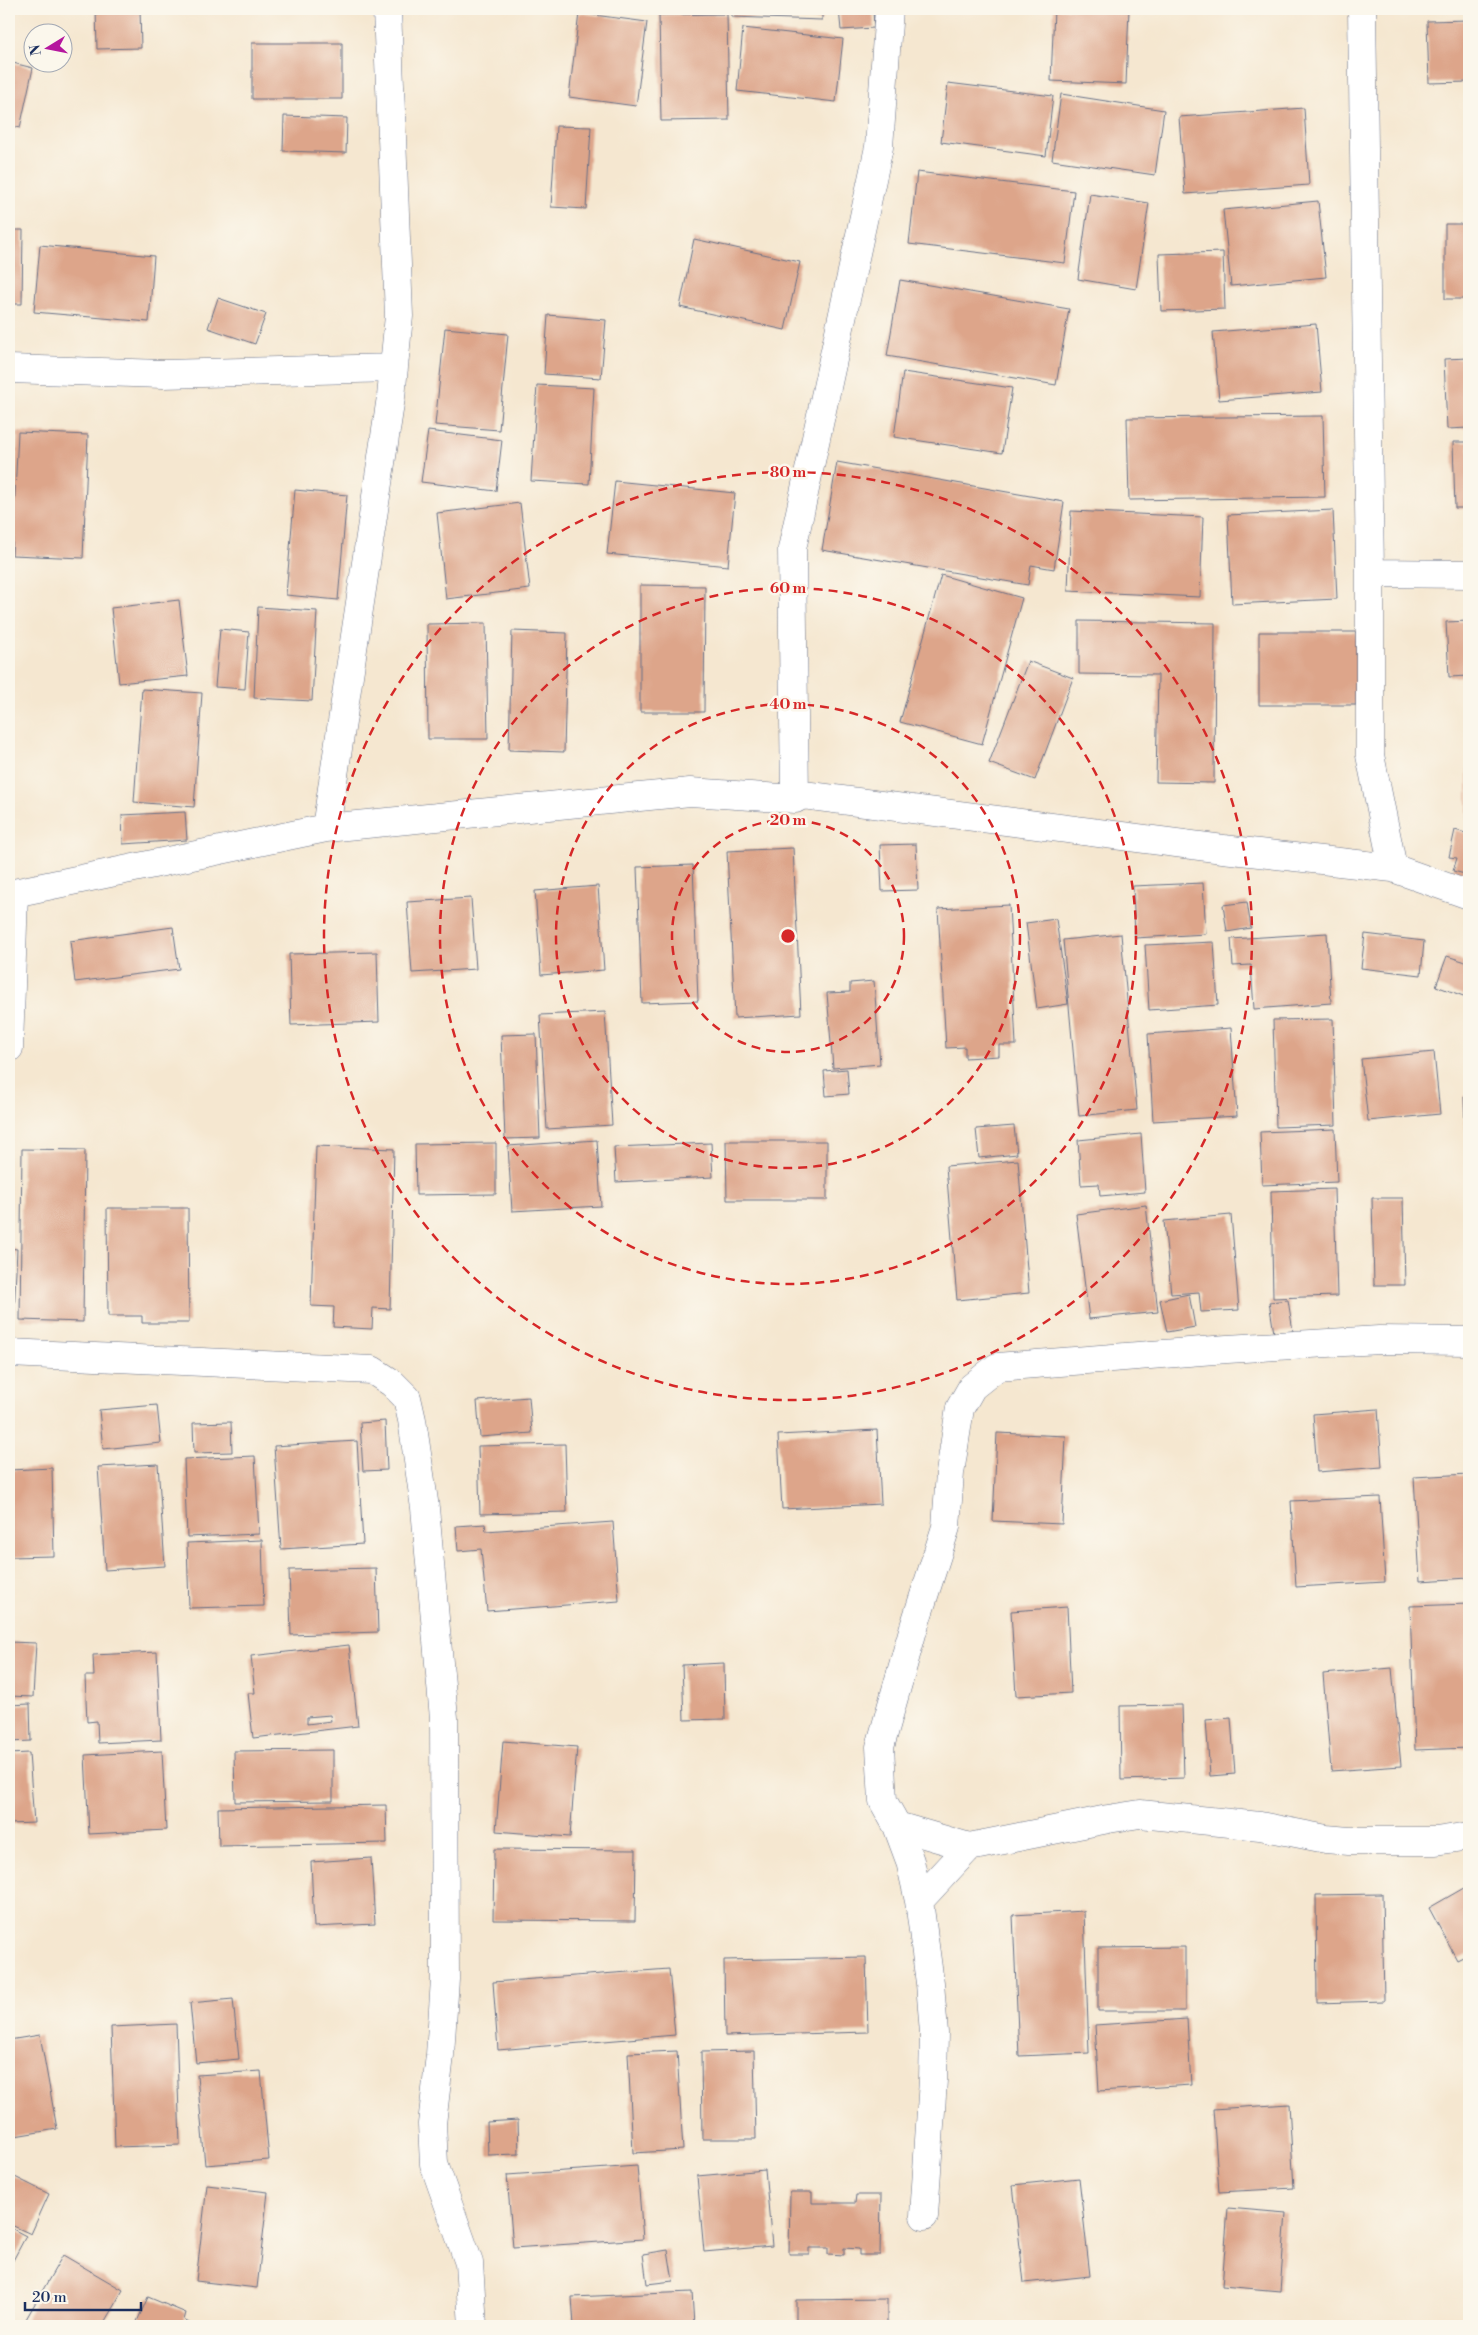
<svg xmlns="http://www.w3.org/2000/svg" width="1478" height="2335" font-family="'Libre Bodoni',serif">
	<rect width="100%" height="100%" fill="#fbf7ec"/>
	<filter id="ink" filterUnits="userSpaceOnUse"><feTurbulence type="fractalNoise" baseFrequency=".02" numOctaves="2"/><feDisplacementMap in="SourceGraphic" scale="10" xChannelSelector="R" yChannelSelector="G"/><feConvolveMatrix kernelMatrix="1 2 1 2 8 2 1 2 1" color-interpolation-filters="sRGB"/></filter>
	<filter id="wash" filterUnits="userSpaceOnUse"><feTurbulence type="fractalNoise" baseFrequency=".0096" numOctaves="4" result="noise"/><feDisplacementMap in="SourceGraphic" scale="20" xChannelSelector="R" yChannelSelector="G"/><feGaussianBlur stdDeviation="1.12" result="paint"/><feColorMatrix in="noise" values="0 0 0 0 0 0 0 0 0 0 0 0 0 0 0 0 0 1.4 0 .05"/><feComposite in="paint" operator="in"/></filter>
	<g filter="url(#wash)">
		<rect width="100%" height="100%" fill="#f5e7d0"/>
		<g id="blocks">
			<path fill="#dda58a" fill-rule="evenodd" d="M96 9H140L141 48 97 49Z
				M732 9H822V20L732 17Z
				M839 9H873L874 28 841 30Z
				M1054 9H1129L1126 84 1051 81Z
				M579 13 647 22 636 106 569 97Z
				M727 14 729 120 661 121 659 15Z
				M1469 20V82L1429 83 1427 21Z
				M743 28 843 39 836 102 737 91Z
				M252 43H342V99H252Z
				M9 62 33 68 20 128 9 125Z
				M948 83 1053 96 1046 156 941 142Z
				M1061 94 1164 110 1155 175 1052 160Z
				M1304 108 1309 185 1185 194 1179 117Z
				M284 116 347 118 346 153 283 151Z
				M556 126 591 127 586 209 551 207Z
				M917 172 1074 191 1065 263 909 244Z
				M1090 194 1149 203 1136 289 1078 279Z
				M1318 201 1326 277 1231 286 1223 210Z
				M1445 224H1469V299H1445Z
				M9 230H23L22 304H9Z
				M694 239 800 262 785 330 680 307Z
				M40 245 154 256 149 322 34 312Z
				M1223 252 1225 309 1161 311 1159 254Z
				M900 280 1069 309 1056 385 887 356Z
				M218 298 266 314 255 344 208 328Z
				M548 315 606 320 601 378 544 374Z
				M1316 324 1322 392 1219 400 1213 332Z
				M445 328 508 334 499 430 435 425Z
				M1469 358V428L1447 429 1444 359Z
				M903 372 1012 388 1002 453 894 437Z
				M537 385 594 388 589 484 531 481Z
				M1323 416 1325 497 1129 500 1127 418Z
				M428 431 502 440 496 491 421 482Z
				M18 432 88 435 83 558 12 555Z
				M1453 442H1469V508H1455Z
				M837 462 1064 502 1054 569 1031 565 1028 585 822 550Z
				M615 481 735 493 728 566 607 554Z
				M295 490 347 495 338 600 286 595Z
				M520 503 530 589 446 599 437 513Z
				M1333 510 1337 599 1232 604 1228 515Z
				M1071 511 1203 517 1200 597 1068 591Z
				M941 575 1022 598 982 744 900 722Z
				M640 585 705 586 704 712H640Z
				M179 600 188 676 119 683 111 608Z
				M258 607 317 611 312 701 254 698Z
				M1079 621 1215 623 1214 783 1156 782 1158 675 1079 674Z
				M1469 621V676L1449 677 1446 622Z
				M486 623 488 739H428L427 624Z
				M220 629 249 632 245 689 215 687Z
				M512 631 567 633 564 752 509 750Z
				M1259 632H1356V705H1259Z
				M1028 661 1073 678 1035 780 989 763Z
				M1468 687H1469V830H1467Z
				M142 689 202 693 194 807 134 802Z
				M185 812 187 840 123 844 122 815Z
				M1455 830 1469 834V875L1453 871 1457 858 1449 857Z
				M916 844 918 890 882 891 880 845Z
				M793 848 801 1014 735 1018 727 851Z
				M693 865 698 1001 642 1003 637 867Z
				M1203 883 1206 934 1135 938 1133 886Z
				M598 886 604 970 541 975 535 891Z
				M471 898 476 969 412 973 407 902Z
				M1247 902 1251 928 1227 932 1223 905Z
				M1009 905 1016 1045H999V1056L965 1058V1047L946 1048 938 909Z
				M1056 919 1068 1004 1037 1009 1026 923Z
				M173 927 179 969 75 982 70 941Z
				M1327 933 1331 1003 1254 1009 1251 965 1233 966 1231 939Z
				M1121 934 1137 1110 1079 1116 1063 940Z
				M1365 934 1424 941 1421 975 1361 968Z
				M1214 942 1218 1005 1149 1010 1145 945Z
				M377 952 379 1022 291 1025 289 954Z
				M1447 956 1469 963V998L1436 986Z
				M874 981 880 1064 833 1068 827 993 850 992V983Z
				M605 1012 612 1125 547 1129 540 1015Z
				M1333 1019 1336 1125 1276 1127 1273 1020Z
				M1231 1028 1237 1116 1153 1121 1148 1034Z
				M536 1034 540 1138 505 1139 501 1035Z
				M1434 1052 1440 1114 1368 1121 1361 1059Z
				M847 1069 849 1094 826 1096 824 1071Z
				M1464 1096H1469V1129H1465Z
				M1014 1126 1017 1154 979 1158 976 1129Z
				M1335 1129 1337 1182 1262 1185 1260 1132Z
				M1141 1134 1145 1192 1100 1196 1099 1184 1081 1185 1078 1140Z
				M597 1140 601 1206 512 1211 508 1146Z
				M726 1141H827V1200H727Z
				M496 1143V1194L416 1195 415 1144Z
				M711 1143 713 1177 616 1182 614 1147Z
				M316 1146 394 1149 390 1309 373 1308 372 1329 333 1327 334 1307 311 1306Z
				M22 1149 85 1150 83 1322 20 1320Z
				M1018 1160 1029 1293 957 1300 946 1166Z
				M1334 1189 1337 1296 1273 1298 1271 1191Z
				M1372 1198H1403L1405 1285H1374Z
				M1146 1205 1158 1312 1089 1319 1076 1214Z
				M107 1208H188L189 1323H142V1316H108Z
				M1231 1215 1239 1310 1201 1312 1199 1292 1171 1294 1164 1221Z
				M9 1248 17 1249 14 1314H9Z
				M1189 1294 1195 1327 1167 1332 1160 1300Z
				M1288 1300 1293 1331 1274 1333 1269 1302Z
				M529 1397 532 1433 480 1437 477 1401Z
				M157 1405 161 1443 103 1449 99 1410Z
				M1378 1409 1382 1467 1317 1472 1313 1414Z
				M385 1421 387 1470 363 1471 360 1423Z
				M231 1422 232 1452 194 1453 193 1423Z
				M877 1430 881 1504 782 1509 778 1435Z
				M997 1433 1066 1436 1062 1524 993 1521Z
				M357 1441 363 1544 281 1549 274 1446Z
				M565 1444 567 1512 480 1514 478 1446Z
				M255 1456 259 1534 187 1537 184 1459Z
				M158 1464 165 1566 105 1570 98 1467Z
				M52 1468 54 1556 9 1557V1470Z
				M1469 1474V1578L1420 1581 1414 1477Z
				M1380 1497 1385 1582 1296 1587 1291 1501Z
				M613 1522 619 1601 487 1611 481 1549 458 1551 456 1526 485 1524 486 1531Z
				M262 1540 264 1606 189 1608 187 1543Z
				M376 1568 378 1632 291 1635 289 1570Z
				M1469 1604V1748L1415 1750 1410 1606Z
				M1067 1607 1071 1693 1016 1696 1011 1611Z
				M9 1642 36 1643 33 1697 9 1696Z
				M349 1645 358 1726 253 1738 248 1693H255L251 1656ZM330 1715 331 1721 307 1724V1717Z
				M157 1652 161 1740 98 1743 97 1721 87 1722 85 1676H94L93 1655Z
				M724 1663 725 1719 684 1720 682 1665Z
				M1392 1668 1401 1766 1331 1771 1323 1674Z
				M30 1704 31 1741 9 1742V1705Z
				M1182 1705 1184 1778 1121 1780 1120 1706Z
				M1231 1718 1235 1774 1210 1776 1206 1720Z
				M503 1741 577 1747 570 1837 496 1831Z
				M333 1750V1801L235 1802 234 1751Z
				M162 1751 166 1830 89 1834 85 1755Z
				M29 1753 34 1823 9 1824V1754Z
				M386 1805 387 1843 219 1846 218 1808Z
				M494 1849 636 1850 635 1921 493 1920Z
				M371 1858 375 1924 314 1927 311 1862Z
				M1469 1885V1954L1457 1960 1429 1908Z
				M1382 1894 1384 2001 1317 2003 1316 1895Z
				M1084 1911 1089 2053 1019 2056 1013 1915Z
				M1185 1947V2011H1098V1948Z
				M866 1957 868 2032 725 2036 724 1960Z
				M669 1969 675 2035 498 2050 493 1982Z
				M233 1999 239 2059 196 2063 190 2003Z
				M1187 2019 1191 2085 1099 2091 1095 2025Z
				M176 2024 180 2145 115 2147 111 2027Z
				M40 2035 57 2129 9 2137V2040Z
				M677 2051 683 2150 633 2153 628 2053Z
				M754 2051 756 2139H702L701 2052Z
				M261 2071 269 2160 205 2165 197 2075Z
				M1289 2104 1294 2188 1219 2192 1213 2109Z
				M518 2120 519 2154 488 2155 487 2122Z
				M637 2166 643 2239 513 2248 507 2175Z
				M765 2170 772 2246 704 2252 697 2176Z
				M9 2174 49 2194 31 2234 9 2224Z
				M1079 2178 1090 2276 1024 2283 1013 2185Z
				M207 2185 268 2192 257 2288 196 2281Z
				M790 2192H812V2203H855L856 2195H881L880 2255H859V2249L844 2248V2255L828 2254V2248H809V2254H789Z
				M1228 2208 1286 2213 1280 2291 1222 2286Z
				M9 2227 26 2236 9 2268Z
				M668 2250 673 2281 647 2284 643 2254Z
				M63 2255 123 2290 102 2326H22Z
				M692 2292 694 2326H574L572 2297Z
				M148 2297 186 2313 184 2320 194 2326H135Z
				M887 2299V2326H796V2300Z"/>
		</g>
	</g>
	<g filter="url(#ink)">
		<use href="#blocks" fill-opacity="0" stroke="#676f86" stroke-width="1"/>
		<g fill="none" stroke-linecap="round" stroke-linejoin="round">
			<defs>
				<path id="minor" d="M1362 9 1370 573V755L1393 868
					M9 369 163 374 394 368
					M1370 573 1469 574
					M795 799 792 549 879 147 889 9
					M326 828 391 397 399 316 387 9
					M9 894 326 828 690 792 795 799 803 795 1223 849 1393 868 1469 895
					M9 1048 14 893
					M9 1353 372 1370 392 1383 407 1398 412 1420 425 1508 444 1718 445 1979 440 2055 432 2124 434 2164 469 2263 473 2326
					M897 1826 969 1847 1108 1819 1140 1814 1260 1826 1326 1839 1349 1841H1436L1469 1836
					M919 1901 969 1847
					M924 2216 933 2080 934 2033 930 1983 919 1901 910 1861 897 1826 883 1801 880 1747 913 1630 946 1527 950 1473 960 1408 972 1387 997 1367 1227 1349 1379 1340 1469 1341"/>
			</defs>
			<use href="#minor" stroke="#676f86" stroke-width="29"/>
			<use href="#minor" stroke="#fff" stroke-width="28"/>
		</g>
	</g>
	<g fill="none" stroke="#d62828" stroke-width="2.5" stroke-dasharray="9 6">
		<circle cx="788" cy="936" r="116"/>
		<circle cx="788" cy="936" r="232"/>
		<circle cx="788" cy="936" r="348"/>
		<circle cx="788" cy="936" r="464"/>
	</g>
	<circle cx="788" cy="936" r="8" fill="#d62828" stroke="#fbf7ec" stroke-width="2.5"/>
	<g font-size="15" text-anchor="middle" font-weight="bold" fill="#d62828" stroke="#fbf7ec" stroke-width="5" stroke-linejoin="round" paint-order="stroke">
		<text x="788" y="477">80 m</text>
		<text x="788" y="593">60 m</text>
		<text x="788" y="709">40 m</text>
		<text x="788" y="825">20 m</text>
	</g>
	<rect width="1478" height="2335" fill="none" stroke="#fbf7ec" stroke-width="30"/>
	<g transform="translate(48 48) rotate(260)"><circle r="24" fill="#fbf7ec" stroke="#a1a7b3"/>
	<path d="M0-4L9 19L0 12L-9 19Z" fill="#b5179e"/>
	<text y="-8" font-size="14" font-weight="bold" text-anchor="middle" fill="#1b2f5e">N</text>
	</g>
	<path d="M25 2302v8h116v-8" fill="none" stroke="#1b2f5e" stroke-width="2.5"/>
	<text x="32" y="2302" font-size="15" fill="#1b2f5e" stroke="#fbf7ec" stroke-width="4" paint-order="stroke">20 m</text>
</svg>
